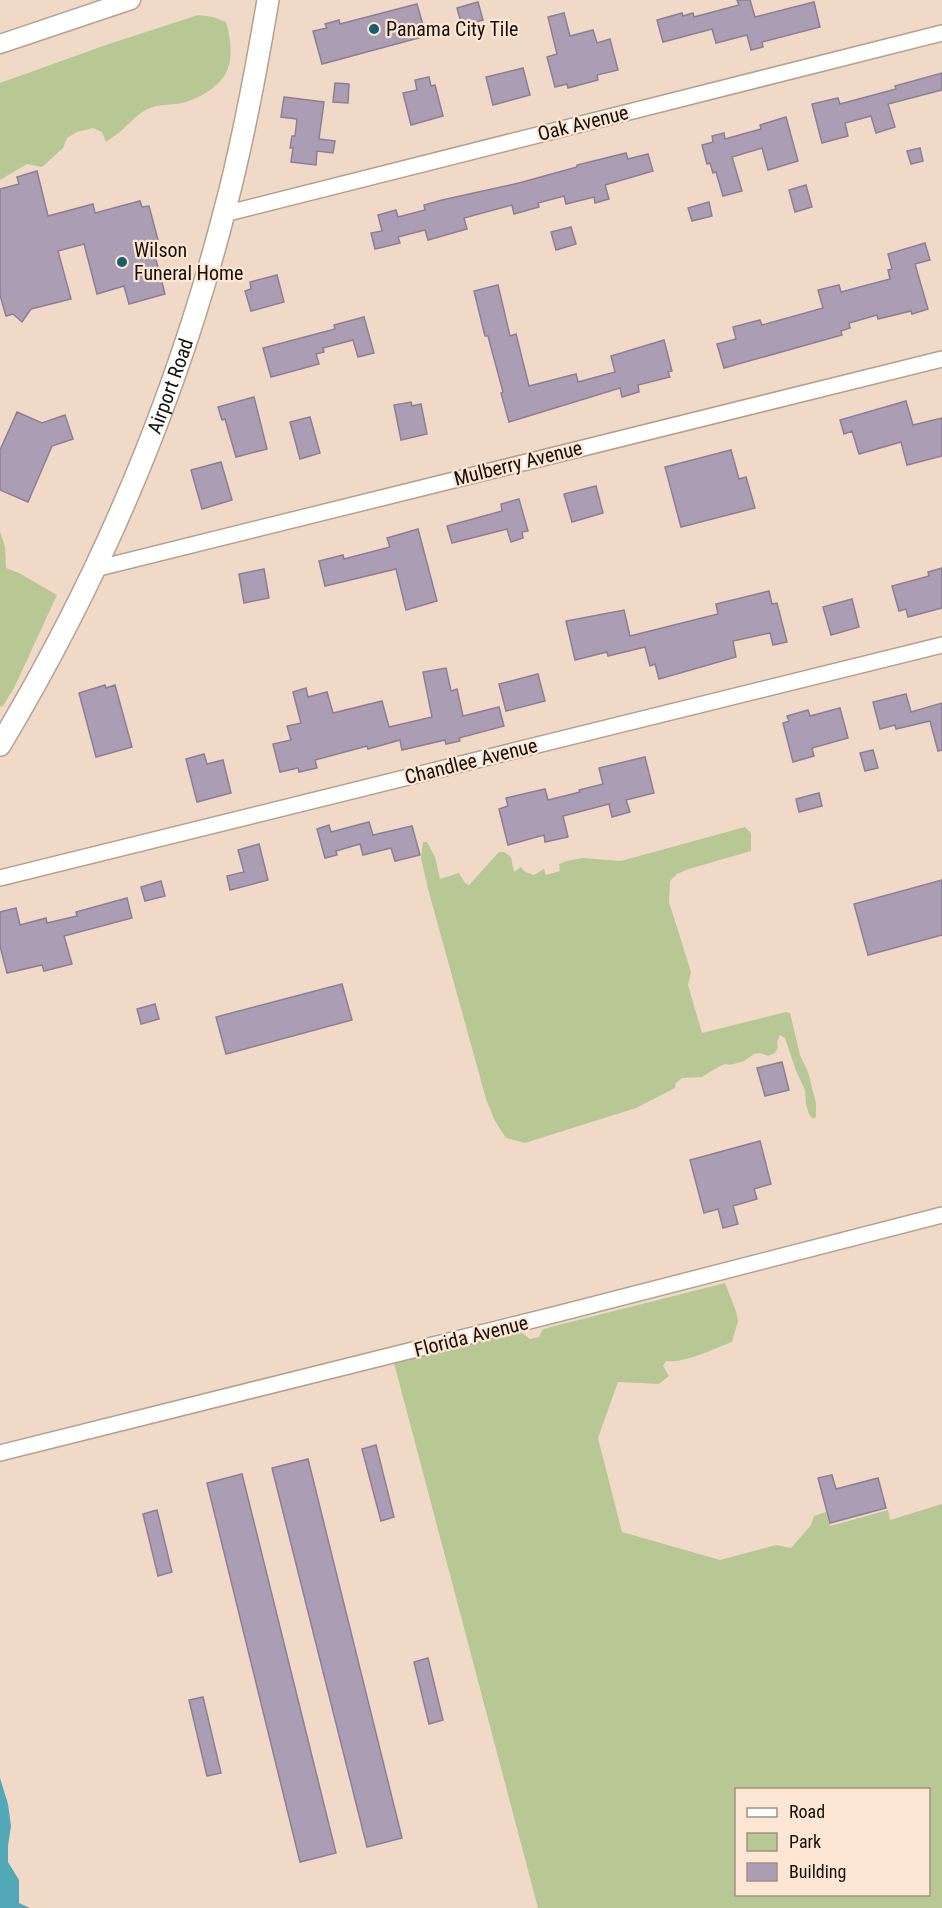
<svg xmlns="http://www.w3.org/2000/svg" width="942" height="1908" font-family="'Roboto Condensed',sans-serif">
	<rect width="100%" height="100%" fill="#f0dac7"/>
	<path fill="#b7c895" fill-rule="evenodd" d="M198 15 213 17 226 22C230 35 233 54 228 68 223 85 199 99 182 103 171 105 160 104 150 108 138 113 130 123 121 131 116 135 111 138 106 142L102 132 93 128 77 132 67 138 63 148 42 167 27 164 0 180V83L103 46Z
		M0 531 5 547 6 568 19 573 57 595 15 686 3 706 0 707Z
		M745 827 751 833V851L689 869 677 874 670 881 669 902 691 972 688 985 702 1033 786 1012 790 1013 800 1055 808 1072 816 1103V1117L813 1119 809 1114 806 1104 805 1090 796 1071 785 1038 780 1035 777 1042 778 1047 775 1053 768 1056 760 1053 754 1054 744 1061 730 1065 725 1064 718 1067 702 1077 682 1078 676 1083 675 1088 636 1108 525 1143 506 1138 495 1121 486 1099 428 889 421 858 423 842H427L435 857 440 879 459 873 465 883 469 885 499 852H504L511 857 514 872 521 867 525 872 534 875 544 869 546 875 560 871 559 864 566 861 583 858 621 861Z
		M725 1283 736 1311 738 1321 732 1342C715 1348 684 1364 666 1361L663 1366 669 1376 659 1384 618 1382 598 1438 622 1532 720 1560 776 1545 791 1548 811 1525 814 1516 826 1512 830 1526 888 1510 890 1520 942 1504V1908H538L394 1363 521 1332 530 1339 539 1337 543 1329ZM736 1790H928V1894H736Z"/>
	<path fill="#52a8b6" d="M0 1778 8 1804 11 1826 8 1846V1862L19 1880V1903L30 1908H0Z"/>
	<path fill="#ab9eb4" stroke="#8c7f95" stroke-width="1.5" d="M737 0H750L755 17 814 2 820 27 762 42 763 47 751 50 747 35 716 43 712 29 663 42 657 20 682 13 683 16 693 13 694 17 739 5Z
		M478 2 483 20 462 26 457 8Z
		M417 4 426 36 322 64 313 31 327 28 325 24 339 20 340 24Z
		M564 13 570 36 593 30 597 43 610 39 618 70 597 75 598 80 568 88 567 84 555 87 547 57 557 54 548 17Z
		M523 68 530 95 493 105 486 77Z
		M942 73V90L888 104 895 127 876 133 871 116 845 123 848 136 822 143 812 104 838 98 840 104 896 89 895 86Z
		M429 77 431 86 435 85 443 116 411 125 403 93 417 90 415 80Z
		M335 83 349 84 348 103 333 102Z
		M284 97 324 102 319 139 335 141 333 153 317 151 316 165 291 162 293 148H290L292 136H295L297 119 281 117Z
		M786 117 798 161 768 170 762 148 732 157 742 191 723 196 716 172 713 173 710 163 707 164 702 145 713 142 712 136 724 133 725 139 761 129 760 125Z
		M920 148 923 161 911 164 907 151Z
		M626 153 628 159 648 154 653 171 605 185 609 199 595 203 594 197 566 204 564 196 538 203 539 207 514 214 512 205 464 218 467 229 428 240 425 230 398 237 400 243 375 249 371 233 382 231 378 215 396 210 398 217 425 210 424 205 442 200 519 183 577 167V165Z
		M37 171 48 216 93 204 95 213 140 201 142 207 149 206 158 240 151 241 165 294 129 304 124 286 97 294 84 244 58 251 71 299 31 309 22 322 13 314 6 316 0 295V189L19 184 17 177Z
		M806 185 812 207 795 212 789 190Z
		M709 202 712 216 692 221 688 208Z
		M571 227 576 244 556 250 551 232Z
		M925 243 930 260 915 264 928 309 912 314 911 311 878 319 877 315 849 323 850 328 841 331 842 335 724 368 717 344 736 339 733 327 760 320 762 325 823 308 818 290 839 285 841 292 890 279 888 270 892 269 888 254Z
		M277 275 284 302 251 311 245 291 251 289 250 282Z
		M498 285 510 336 516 334 529 386 576 374 578 382 615 372 611 356 664 340 672 371 668 372 670 377 638 385 639 392 622 397 620 388 509 422 501 393 503 392 488 336H485L474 291Z
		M364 317 374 353 358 357 353 340 323 348 324 352 316 354 319 364 271 377 263 348 335 329 334 325Z
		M254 397 267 449 236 457 225 419 222 420 218 407Z
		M906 401 913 425 942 418V456L907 465 901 442 859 454 852 431 844 434 840 420Z
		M411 402 412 406 421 404 427 434 401 440 394 405Z
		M17 412 42 423 65 415 73 439 52 446 28 502 0 490V450Z
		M310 417 320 453 300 459 290 422Z
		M731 450 739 479 746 477 755 508 681 527 665 467Z
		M221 462 232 500 202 509 191 470Z
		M596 486 603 513 572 522 564 494Z
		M519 499 528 531 522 532 523 538 511 542 507 529 452 543 447 526 502 511 501 504Z
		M418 529 437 601 406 610 396 569 325 586 319 561 343 555 344 559 390 547 387 538Z
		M942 568V608L908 617 906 609 899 611 892 586 929 576 928 572Z
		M264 569 269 598 244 603 239 574Z
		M769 591 772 604 777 603 787 642 773 645 770 633 733 641 736 657 659 679 655 664 650 666 645 647 608 656 607 652 575 660 566 621 624 610 630 636 718 614 716 604Z
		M852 599 859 627 831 635 823 607Z
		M446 668 451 691 457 689 463 716 499 707 504 726 459 738 460 741 446 744 445 740 402 750 400 740 368 749 367 746 315 760 317 768 299 772 298 768 280 772 273 744 291 740 287 726 301 723 293 692 306 688 308 697 327 692 333 713 382 701 389 727 432 717 423 672Z
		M538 674 545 701 506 711 499 684Z
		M105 685 106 688 115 685 132 747 96 757 79 693Z
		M906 694 911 712 942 703V750L938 751 930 721 896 729 895 725 880 729 873 702Z
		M840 708 848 738 812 748 814 756 793 762 783 723 789 721 787 716 808 710 810 716Z
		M873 750 878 768 865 771 860 753Z
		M204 754 207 764 223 760 231 793 197 802 186 759Z
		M645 757 654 793 626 800 630 812 612 817 609 804 563 816 568 837 545 842 544 835 508 845 499 809 508 806 506 798 545 789 548 800 580 792 579 790 603 784 599 768Z
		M819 793 822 806 799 812 796 799Z
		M369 822 373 835 412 826 420 855 395 861 391 848 363 855 360 844 336 851 337 855 325 858 317 829 329 825 331 832Z
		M259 844 268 880 230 890 227 876 244 872 238 850Z
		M942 880V935L868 955 854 904Z
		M161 881 165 896 145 901 141 887Z
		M127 898 132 918 64 936 72 964 44 971 42 965 7 973 0 946V912L16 908 20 925 46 918 47 923 77 916 76 912Z
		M342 984 352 1020 226 1054 216 1017Z
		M155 1004 159 1019 141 1024 137 1009Z
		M782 1062 789 1090 765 1096 757 1068Z
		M760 1141 771 1184 754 1189 757 1199 733 1206 738 1224 723 1228 718 1209 704 1213 690 1160Z
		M376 1445 394 1517 381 1521 362 1449Z
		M308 1459 402 1838 367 1847 272 1468Z
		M242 1474 336 1853 300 1862 207 1483Z
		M832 1475 836 1489 878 1478 886 1508 830 1523 818 1478Z
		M157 1510 172 1572 158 1576 143 1514Z
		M428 1658 443 1720 429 1724 414 1662Z
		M203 1697 221 1773 207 1776 189 1700Z"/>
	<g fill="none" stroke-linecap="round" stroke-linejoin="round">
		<defs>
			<path id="minor" d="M224 214 942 33
				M95 569 942 359
				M0 878 942 645
				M0 1453 561 1313 942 1215"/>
			<path id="tertiary" d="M0 44 131 0"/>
			<g id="secondary">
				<path id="s1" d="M0 745C99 580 176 399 224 213 243 143 256 71 268 0"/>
			</g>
		</defs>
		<use href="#minor" stroke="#b6a190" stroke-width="18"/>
		<use href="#tertiary" stroke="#b6a190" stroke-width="21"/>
		<use href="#secondary" stroke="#b6a190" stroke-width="24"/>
		<use href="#minor" stroke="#fff" stroke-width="15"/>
		<use href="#tertiary" stroke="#fff" stroke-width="18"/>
		<use href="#secondary" stroke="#fff" stroke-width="21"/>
	</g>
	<g fill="#175f6f" stroke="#fde7d4" stroke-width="2">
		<circle cx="374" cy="29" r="6"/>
		<circle cx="122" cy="262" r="6"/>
	</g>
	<g text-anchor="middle" stroke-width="4.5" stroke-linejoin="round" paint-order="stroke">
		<g font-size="20" fill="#160f08" stroke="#fde7d4" text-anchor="start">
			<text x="386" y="36">Panama City Tile</text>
			<text x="134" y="257">Wilson<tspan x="134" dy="23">Funeral Home</tspan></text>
		</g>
		<g font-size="20" fill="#160f08" stroke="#fde7d4">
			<text transform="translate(583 123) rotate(-14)" y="7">Oak Avenue</text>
			<text dy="7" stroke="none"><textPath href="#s1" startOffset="398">Airport Road</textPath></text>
			<text transform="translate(518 463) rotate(-14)" y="7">Mulberry Avenue</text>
			<text transform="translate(471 761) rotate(-14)" y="7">Chandlee Avenue</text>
			<text transform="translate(471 1336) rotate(-14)" y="7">Florida Avenue</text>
		</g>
	</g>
	<rect x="735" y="1788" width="195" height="108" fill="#fde7d4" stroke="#a19182" stroke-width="1.5"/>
	<rect x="747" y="1808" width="30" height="9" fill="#ffffff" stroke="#a19182" stroke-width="1.5"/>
	<text x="789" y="1818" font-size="18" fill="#160f08">Road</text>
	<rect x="747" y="1833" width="30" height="18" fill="#b7c895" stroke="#a19182" stroke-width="1.5"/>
	<text x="789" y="1848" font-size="18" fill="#160f08">Park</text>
	<rect x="747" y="1863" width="30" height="18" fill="#ab9eb4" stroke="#a19182" stroke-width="1.5"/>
	<text x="789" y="1878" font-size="18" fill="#160f08">Building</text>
</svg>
